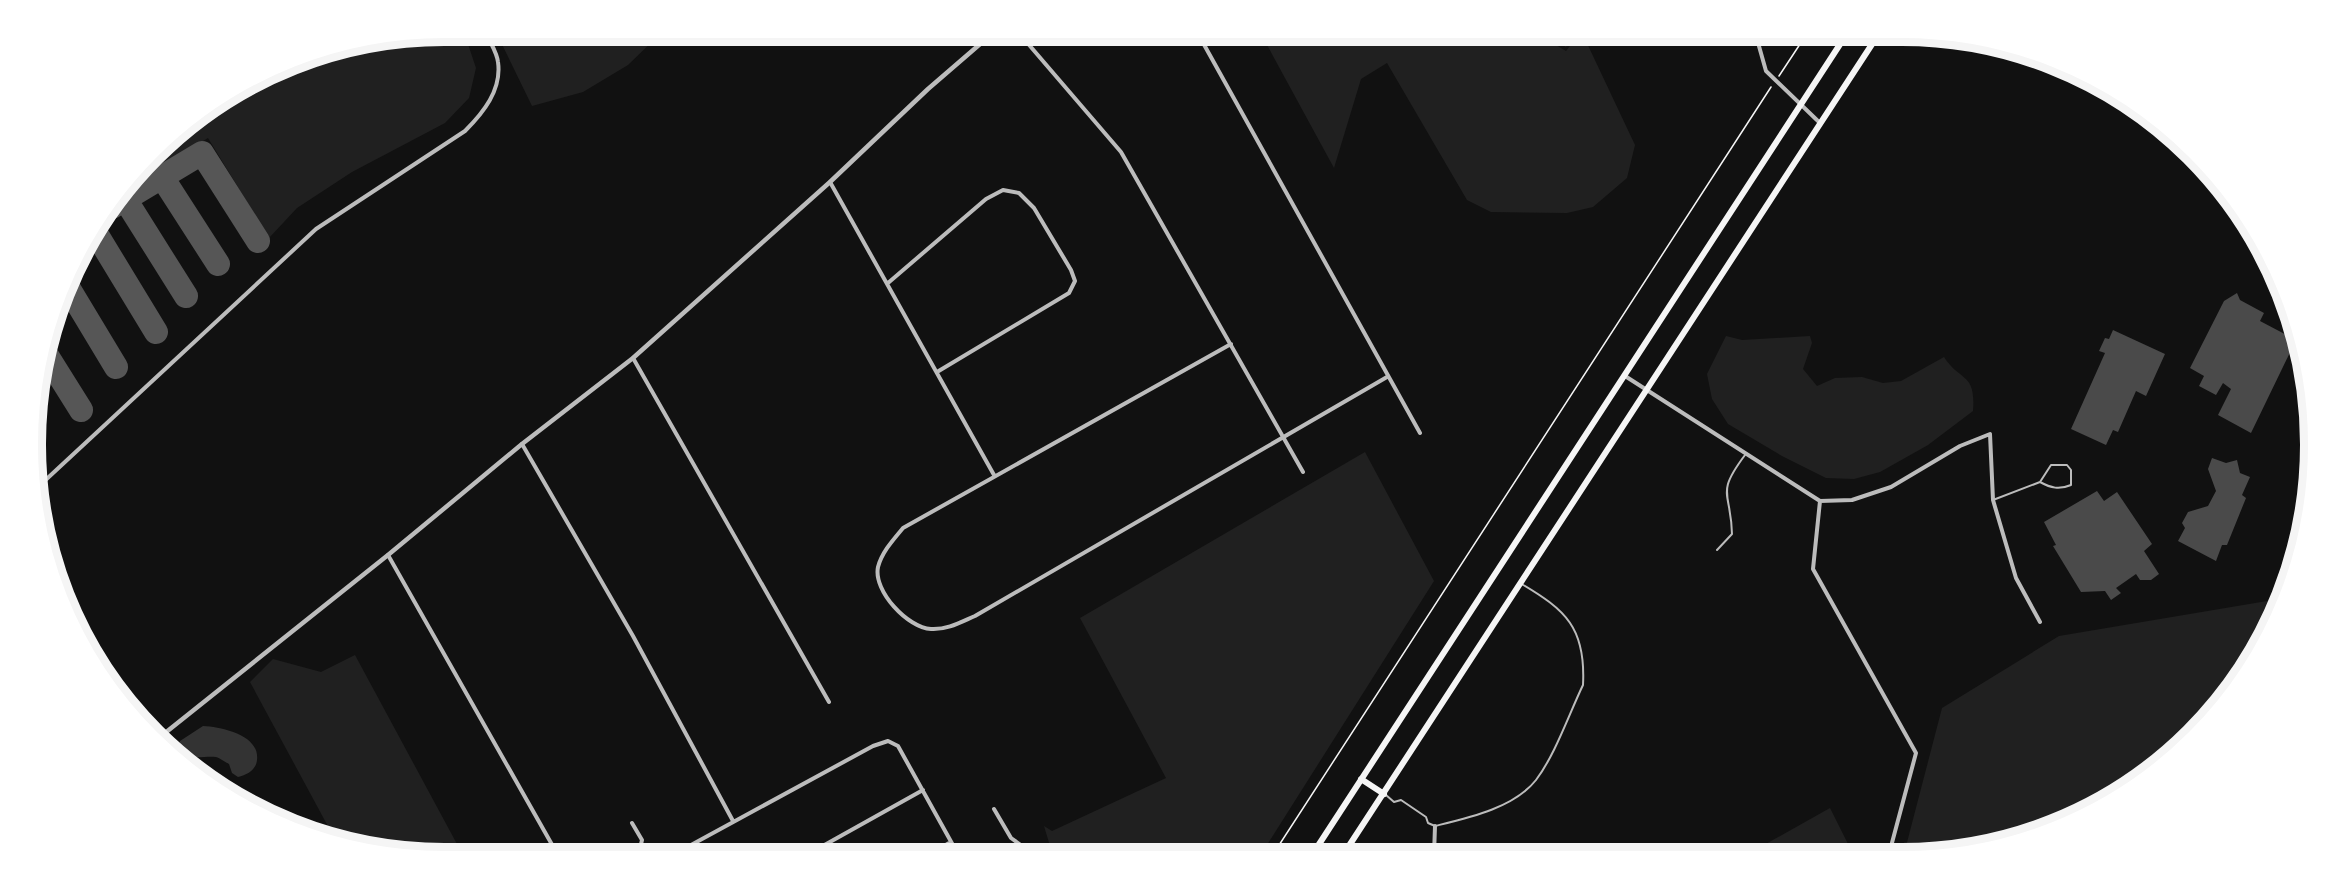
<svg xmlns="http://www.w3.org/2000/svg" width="2346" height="889" font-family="Georgia,serif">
	<rect width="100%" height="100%" fill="#111"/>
	<path fill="#202020" d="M445 32H464L476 68 469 98 445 123 352 172 297 208 269 238 208 138 132 184 172 134 238 87 311 54Z
		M496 32H662L628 65 583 92 532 106Z
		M1260 32H1534L1566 51 1578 36 1585 39 1635 145 1627 178 1593 207 1567 213 1491 212 1467 200 1387 63 1361 79 1334 168Z
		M1542 32H1576L1566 47Z
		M1726 336 1742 340 1810 336 1812 343 1803 369 1817 386 1835 378 1862 377 1883 383 1901 381 1944 357C1960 382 1976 372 1973 411L1928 445 1880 472 1854 479 1826 478 1782 456 1728 424 1712 399 1707 374Z
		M1365 452 1434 581 1260 856H1053L1044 826 1052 831 1166 778 1080 618Z
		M2279 599 2245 674 2174 755 2084 815 1956 854H1904L1942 708 2059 636Z
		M355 655 464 857H444L337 843 250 682 273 659 321 672Z
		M1830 808 1853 854H1748Z"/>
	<path fill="#333" d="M203 726C222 727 260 735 257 760 256 770 247 775 238 777L232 773 229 764C225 762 220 758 216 757 202 755 190 763 180 747V741Z"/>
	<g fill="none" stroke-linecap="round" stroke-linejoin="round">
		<path stroke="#565656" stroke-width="24" d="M162 177 218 264
			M125 199 186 296
			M112 207 202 153 258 241
			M94 230 156 332
			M66 284 116 367
			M44 351 81 410"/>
	</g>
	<path fill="#4a4a4a" d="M2237 293 2240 300 2264 313 2260 321 2296 340 2251 433 2218 415 2231 389 2223 383 2216 395 2199 386 2204 376 2190 368 2224 301Z
		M2113 330 2165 354 2146 396 2136 391 2118 432 2113 430 2106 445 2071 429 2105 353 2099 351 2105 338 2109 339Z
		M2212 458 2226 463 2237 460 2240 473 2250 477 2242 495 2246 498 2227 545H2222L2216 561 2178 541 2185 528 2182 523 2188 512 2208 506 2216 491 2208 469Z
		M2097 491 2104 501 2117 492 2152 544 2144 551 2159 574 2151 580H2140L2136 574 2116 588 2121 593 2111 600 2105 591 2081 592 2053 546 2056 545 2044 522Z"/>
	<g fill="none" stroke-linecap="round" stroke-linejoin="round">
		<path stroke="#f5f5f5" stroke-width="1.5" d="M1779 76 1808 32
			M1272 856 1771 87"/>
		<path stroke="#bcbcbc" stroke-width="2" d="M1993 500 2040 482 2051 465H2067L2071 470V485C2059 490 2051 488 2040 482
			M1717 550 1732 534C1731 491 1715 495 1745 455
			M1386 795 1394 802 1401 800 1426 817 1428 823 1435 826C1468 818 1514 808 1536 780 1555 755 1569 714 1583 685 1586 628 1566 610 1520 583"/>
		<path stroke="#bcbcbc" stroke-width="4" d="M1018 32 1121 152 1303 472
			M1197 32 1420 433
			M1755 32 1766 71 1820 123
			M830 182 994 475
			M888 283 986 199 1003 190 1019 193 1034 208 1071 270 1075 281 1069 293 937 372
			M1231 344 903 528C893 540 882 552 878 567 873 591 908 628 931 629 947 630 961 622 975 616L1387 377
			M633 358 829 702
			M1625 376 1820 501 1852 500 1891 487 1960 446 1990 434 1993 500 2016 578 2040 622
			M522 444 633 636 733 821
			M38 487 316 229 465 131C483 113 502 90 498 62 497 52 489 41 486 32
			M1820 501 1813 569 1916 753 1889 854
			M388 555 559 857
			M994 809 1011 838 1036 856
			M632 823 642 840 638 857
			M1434 855 1435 826
			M926 856 951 842
			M669 857 873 746 888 741 898 746 959 856
			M803 857 923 790"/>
		<path stroke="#bcbcbc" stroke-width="4.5" d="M160 737 388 555 522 444 633 358 830 182 928 89 994 32"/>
		<path stroke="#f5f5f5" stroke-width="6" d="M1361 779 1384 794
			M1312 855 1848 32
			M1343 855 1880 32"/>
	</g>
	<path d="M0 0H2346V889H0ZM444 42H1902A402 402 0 0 1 2304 444V445A402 402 0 0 1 1902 847H444A402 402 0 0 1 42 445V444A402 402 0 0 1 444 42Z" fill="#fff" fill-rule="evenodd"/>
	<path fill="none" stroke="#f5f5f5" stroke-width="8" d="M444 42H1902A402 402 0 0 1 2304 444V445A402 402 0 0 1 1902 847H444A402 402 0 0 1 42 445V444A402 402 0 0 1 444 42Z"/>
</svg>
